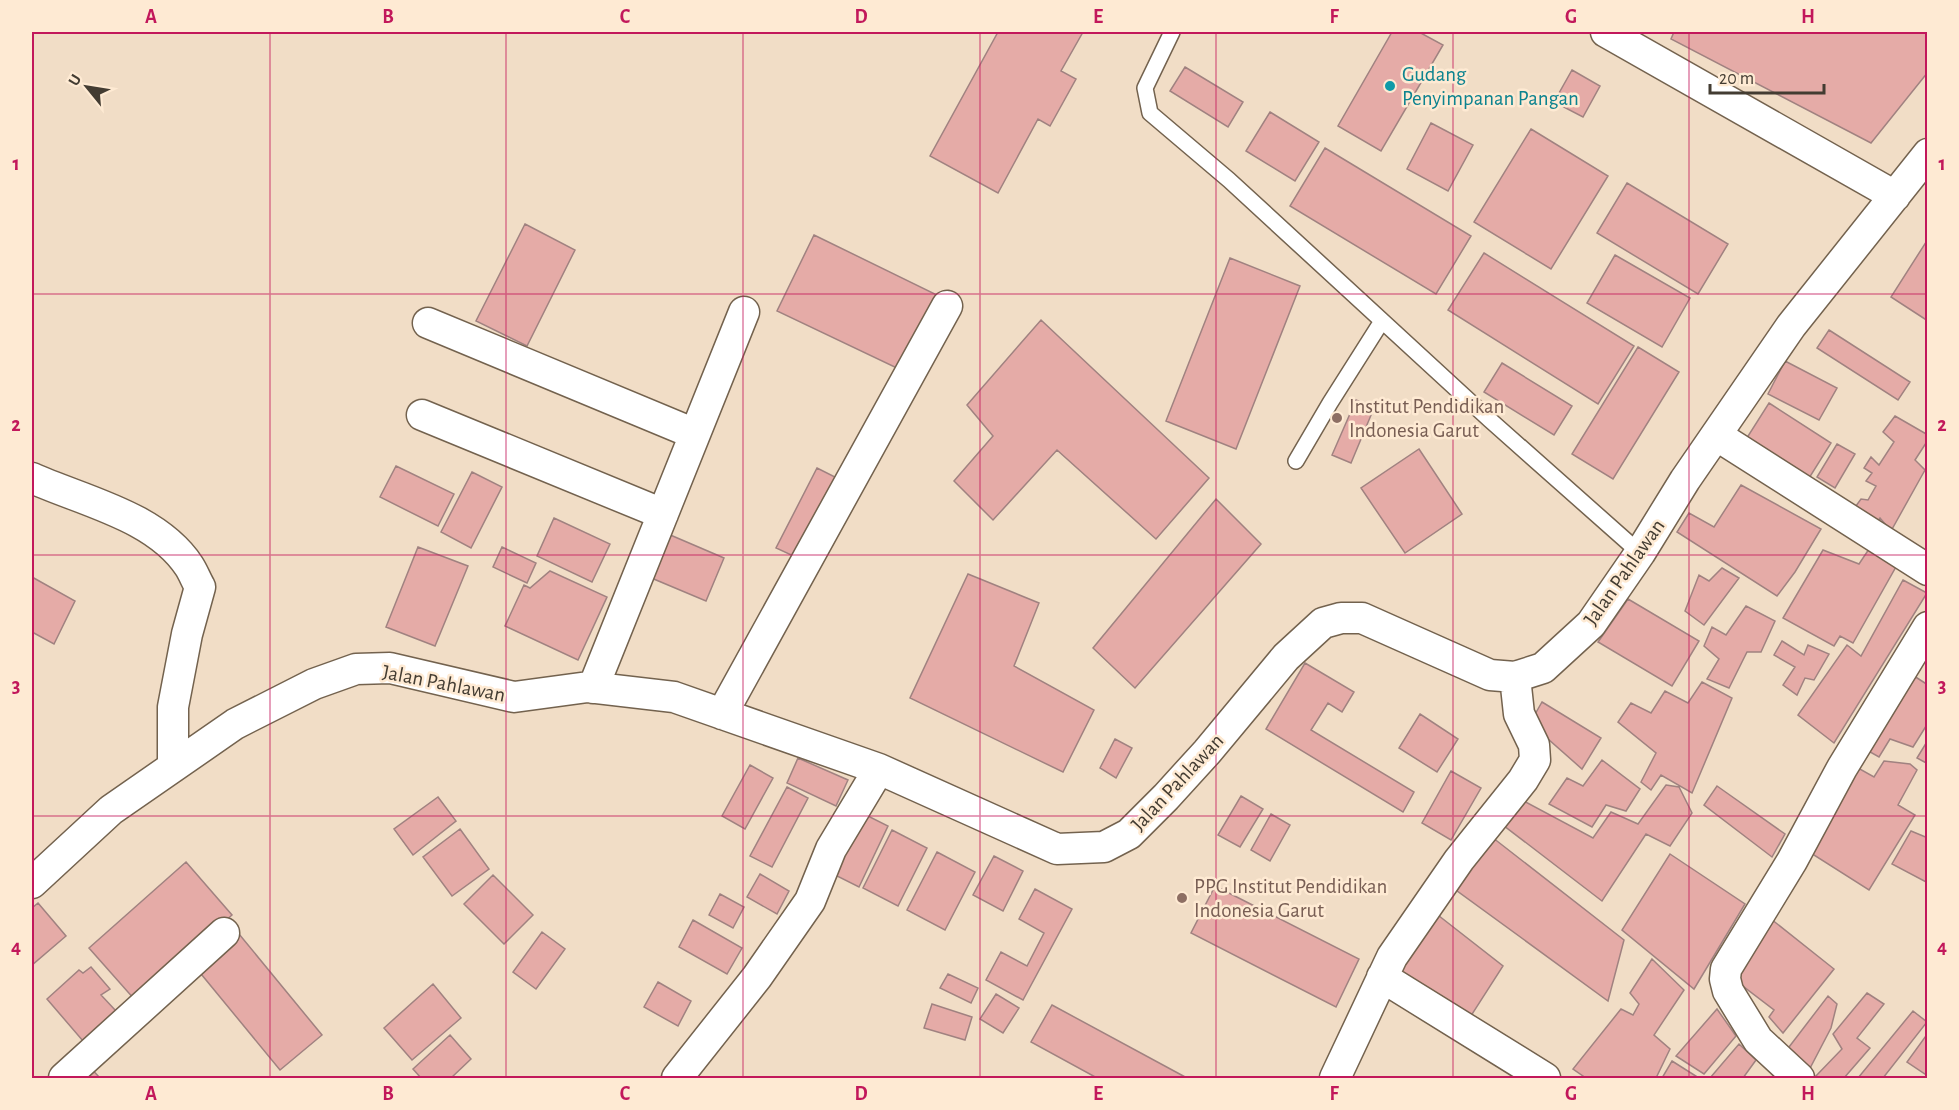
<svg xmlns="http://www.w3.org/2000/svg" width="1959" height="1110" font-family="'Alegreya Sans',sans-serif">
	<rect width="100%" height="100%" fill="#f1ddc6"/>
	<path fill="#e5aba7" stroke="#a08280" stroke-width="1.5" d="M998 32H1083L1061 71 1076 79 1050 126 1038 119 998 193 930 156Z
		M1392 32H1419L1443 45 1381 151 1338 126Z
		M1674 32H1928V72L1871 143 1671 39Z
		M1185 67 1243 102 1228 127 1170 91Z
		M1572 70 1600 86 1583 117 1554 102Z
		M1270 112 1319 142 1295 181 1246 151Z
		M1431 123 1473 145 1448 191 1407 169Z
		M1531 129 1608 176 1551 269 1474 222Z
		M1325 148 1471 236 1436 294 1290 206Z
		M1627 183 1728 244 1698 294 1597 233Z
		M525 224 575 250 527 346 476 321Z
		M814 235 937 295 901 370 777 311Z
		M1928 239V321L1891 297Z
		M1484 253 1634 346 1598 404 1448 310Z
		M1615 255 1690 298 1662 347 1587 303Z
		M1230 258 1300 286 1236 449 1166 421Z
		M1041 320 1209 478 1156 539 1057 450 993 520 954 481 993 436 967 405Z
		M1829 330 1910 382 1898 400 1817 348Z
		M1638 347 1679 372 1613 479 1572 454Z
		M1785 361 1837 388 1819 420 1768 394Z
		M1502 363 1572 406 1554 435 1484 392Z
		M1356 400 1374 408 1351 463 1332 455Z
		M1769 403 1831 443 1806 483 1743 444Z
		M1895 416 1928 435V440L1915 460 1925 470 1891 531 1880 518 1875 526 1853 510 1861 499 1868 500 1876 486 1866 481 1872 473 1864 468 1871 457 1879 465 1894 442 1883 432Z
		M1837 444 1855 454 1835 488 1817 477Z
		M1419 449 1462 514 1405 553 1361 488Z
		M396 466 454 494 438 526 380 497Z
		M817 468 841 480 800 559 776 548Z
		M472 472 502 487 471 548 441 532Z
		M1741 485 1821 529 1795 572 1777 596 1677 532 1689 513 1714 527Z
		M1216 499 1261 544 1135 688 1093 648Z
		M554 518 610 544 592 582 537 556Z
		M668 534 724 558 706 601 649 577Z
		M418 547 468 566 435 646 386 627Z
		M502 547 536 563 527 583 493 567Z
		M1869 549 1897 565 1853 643 1840 636 1834 646 1783 618 1823 550 1859 564Z
		M1722 568 1739 578 1704 625 1685 611 1699 575 1709 581Z
		M550 571 607 597 578 660 505 626 524 585 530 588Z
		M968 574 1039 603 1014 666 1094 710 1063 772 910 698Z
		M32 577 75 601 54 644 32 632Z
		M1903 580 1927 593 1834 743 1798 715 1847 645 1861 656Z
		M1628 599 1699 641 1672 686 1598 642Z
		M1746 606 1775 621 1761 652H1747L1729 688 1707 679 1719 659 1704 646 1712 627 1726 635Z
		M1782 641 1804 655 1808 645 1829 654 1814 680 1805 678 1797 695 1783 685 1795 667 1774 655Z
		M1305 663 1354 692 1342 712 1328 703 1311 730 1414 792 1403 812 1266 729Z
		M1911 674 1928 685V723L1913 747 1890 739 1879 757 1863 748Z
		M1702 682 1732 698 1692 793 1661 775 1651 790 1641 782 1656 753 1618 722 1631 703 1651 713 1665 691 1688 703Z
		M1542 702 1601 738 1582 769 1530 723Z
		M1420 714 1458 739 1437 772 1399 748Z
		M1115 739 1132 748 1116 778 1100 768Z
		M1928 740V764L1917 758Z
		M798 758 848 780 836 806 787 783Z
		M1602 760 1640 789 1626 811 1606 805 1592 827 1549 804 1567 778 1583 786Z
		M1884 761 1910 764 1917 770 1898 805 1915 815 1869 890 1806 850 1851 764 1874 777Z
		M750 765 773 778 745 829 722 816Z
		M1451 771 1481 788 1451 840 1422 823Z
		M1666 785 1679 787 1692 813 1670 846 1646 834 1602 901 1499 822 1518 798 1593 838 1611 812 1638 824Z
		M1717 786 1785 834 1772 857 1704 805Z
		M787 787 808 798 772 867 750 856Z
		M1241 796 1263 809 1240 847 1218 835Z
		M438 797 456 821 413 855 394 829Z
		M858 811 888 826 859 887 829 872Z
		M1271 814 1290 825 1270 861 1251 850Z
		M460 829 489 869 452 896 423 857Z
		M892 830 927 848 898 906 863 888Z
		M1911 831 1928 838V883L1892 864Z
		M1488 834 1624 940 1608 1001 1449 885Z
		M937 852 975 872 945 930 907 910Z
		M1670 854 1745 904 1694 989 1622 930Z
		M994 856 1023 871 1003 911 973 895Z
		M186 862 232 915 135 1000 89 948Z
		M760 874 789 891 777 914 747 897Z
		M493 875 533 915 504 944 464 904Z
		M1215 886 1359 959 1336 1007 1191 933Z
		M1035 889 1072 909 1023 1000 986 980 1001 952 1027 966 1044 933 1019 919Z
		M720 894 744 907 733 928 709 915Z
		M38 903 66 936 32 965V908Z
		M1434 912 1503 966 1467 1022 1392 973Z
		M1771 919 1834 969 1783 1033 1769 1017 1774 1010 1731 977Z
		M693 920 742 948 727 974 679 947Z
		M542 932 565 949 536 989 513 972Z
		M239 934 322 1035 280 1070 197 969Z
		M1652 959 1684 990 1654 1035 1670 1049 1656 1078H1586L1573 1069 1621 1009 1633 1015 1639 1004 1630 993Z
		M91 967 110 989 101 995 116 1011 83 1041 47 999 79 970 83 973Z
		M948 974 978 988 971 1003 940 988Z
		M658 982 691 1001 678 1026 644 1007Z
		M433 984 461 1018 412 1060 384 1028Z
		M1867 993 1884 1004 1857 1038 1870 1048 1844 1078H1814L1842 1049 1833 1034Z
		M996 994 1019 1008 1003 1033 980 1019Z
		M1828 996 1837 1004 1831 1028 1808 1072 1786 1051Z
		M932 1004 972 1017 965 1040 924 1028Z
		M1052 1005 1187 1078H1097L1031 1042Z
		M1717 1009 1736 1036 1704 1074 1676 1056Z
		M1913 1011 1927 1022 1883 1078H1858Z
		M1928 1033V1076L1907 1062Z
		M450 1035 471 1059 451 1078H421L413 1069Z
		M1739 1044 1756 1060 1743 1078H1710Z
		M1672 1061 1699 1078H1662Z
		M86 1063 100 1078H70Z"/>
	<g fill="none" stroke-linecap="round" stroke-linejoin="round">
		<defs>
			<path id="service" d="M1172 32 1145 88 1150 113 1229 180 1490 420 1640 553
				M1296 461 1330 403 1382 321"/>
			<path id="minor" d="M1606 32 1895 196
				M428 323 695 434
				M422 415 663 514
				M1716 435 1928 570
				M32 478C83 501 156 516 189 566 193 572 196 580 200 587L187 634 173 707V767
				M593 688 744 312
				M722 714 947 306
				M32 883 111 810 235 724 314 684 356 669 390 668 514 697 588 687 674 697 879 769 1057 849 1104 847 1129 834 1166 797 1207 752 1286 657 1323 623 1341 618H1362L1490 675 1515 677 1543 668 1591 624 1640 553 1685 480 1791 326 1928 154
				M1382 977 1545 1078
				M64 1078 224 933
				M677 1078 757 977 810 901 831 849 879 769
				M1335 1078 1392 957 1459 860 1523 780 1535 760 1534 745 1519 714 1515 677
				M1799 1078 1758 1040 1728 991 1725 979 1726 969 1792 861 1842 768 1928 627"/>
		</defs>
		<use href="#service" stroke="#73624e" stroke-width="18"/>
		<use href="#minor" stroke="#73624e" stroke-width="33"/>
		<use href="#service" stroke="#fff" stroke-width="15"/>
		<use href="#minor" stroke="#fff" stroke-width="30"/>
	</g>
	<path fill="none" stroke="#c2185b" stroke-width="1.5" stroke-opacity="0.55" d="M270 32V1078M506 32V1078M743 32V1078M980 32V1078M1216 32V1078M1453 32V1078M1689 32V1078M32 294H1928M32 555H1928M32 816H1928"/>
	<circle fill="#0f9aa8" stroke="#feead3" stroke-width="2" cx="1390" cy="86" r="6"/>
	<g fill="#8d6e63" stroke="#feead3" stroke-width="2">
		<circle cx="1337" cy="418" r="6"/>
		<circle cx="1182" cy="898" r="6"/>
	</g>
	<g text-anchor="middle" stroke-width="5" stroke-linejoin="round" paint-order="stroke">
		<g font-size="21" fill="#0d838f" stroke="#feead3" text-anchor="start">
			<text x="1402" y="81">Gudang<tspan x="1402" dy="24">Penyimpanan Pangan</tspan></text>
		</g>
		<g font-size="21" fill="#785e54" stroke="#feead3" text-anchor="start">
			<text x="1349" y="413">Institut Pendidikan<tspan x="1349" dy="24">Indonesia Garut</tspan></text>
			<text x="1194" y="893">PPG Institut Pendidikan<tspan x="1194" dy="24">Indonesia Garut</tspan></text>
		</g>
		<g font-size="21" fill="#433c32" stroke="#feead3">
			<text transform="translate(1624 572) rotate(-55)" y="7">Jalan Pahlawan</text>
			<text transform="translate(444 683) rotate(11)" y="7">Jalan Pahlawan</text>
			<text transform="translate(1177 782) rotate(-47)" y="7">Jalan Pahlawan</text>
		</g>
	</g>
	<rect width="1959" height="1110" fill="none" stroke="#feead3" stroke-width="66"/>
	<g transform="translate(87 87) rotate(300)" stroke="#feead3" stroke-width="4.5" paint-order="stroke">
	<path d="M0-4.5L10 22L0 15L-10 22Z" fill="#433c32"/>
	<text y="-9" font-size="16" font-weight="bold" text-anchor="middle" fill="#433c32">U</text>
	</g>
	<path d="M1710 84v9h114v-9" fill="none" stroke="#433c32" stroke-width="3"/>
	<text x="1719" y="84" font-size="18" fill="#433c32" stroke="#feead3" stroke-width="4.5" paint-order="stroke">20 m</text>
	<rect x="33" y="33" width="1893" height="1044" fill="none" stroke="#c2185b" stroke-width="2"/>
	<g font-size="20" text-anchor="middle" font-weight="bold" fill="#c2185b">
		<text x="151" y="23">A</text>
		<text x="388" y="23">B</text>
		<text x="625" y="23">C</text>
		<text x="861" y="23">D</text>
		<text x="1098" y="23">E</text>
		<text x="1334" y="23">F</text>
		<text x="1571" y="23">G</text>
		<text x="1808" y="23">H</text>
		<text x="16" y="170">1</text>
		<text x="1942" y="170">1</text>
		<text x="16" y="431">2</text>
		<text x="1942" y="431">2</text>
		<text x="16" y="692">3</text>
		<text x="1942" y="692">3</text>
		<text x="16" y="953">4</text>
		<text x="1942" y="953">4</text>
		<text x="151" y="1100">A</text>
		<text x="388" y="1100">B</text>
		<text x="625" y="1100">C</text>
		<text x="861" y="1100">D</text>
		<text x="1098" y="1100">E</text>
		<text x="1334" y="1100">F</text>
		<text x="1571" y="1100">G</text>
		<text x="1808" y="1100">H</text>
	</g>
</svg>
